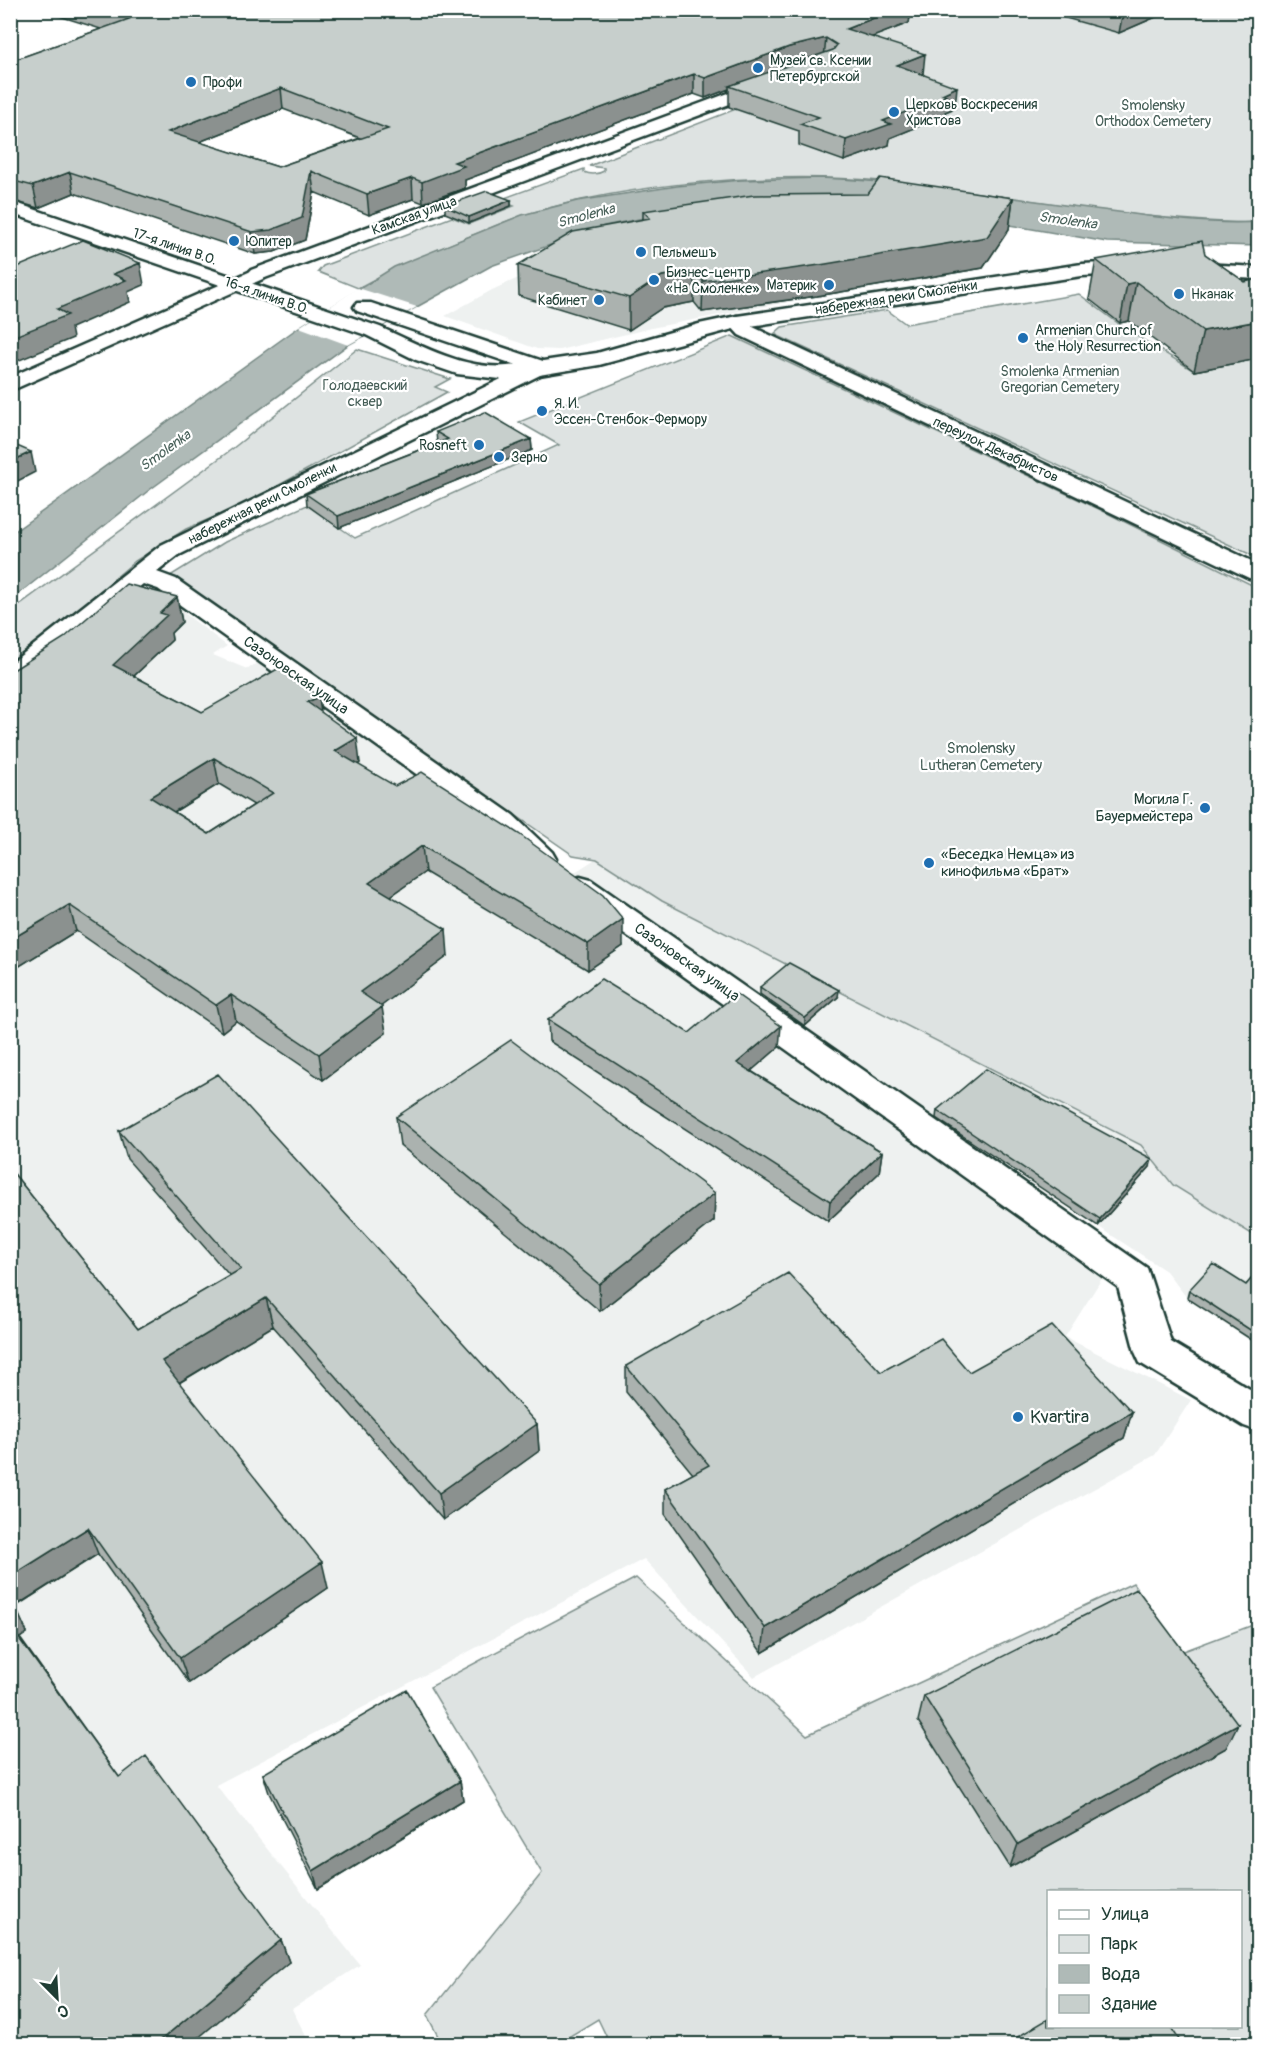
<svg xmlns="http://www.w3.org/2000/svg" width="1269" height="2055" font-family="Pangolin,sans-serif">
	<rect width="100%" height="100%" fill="#fff"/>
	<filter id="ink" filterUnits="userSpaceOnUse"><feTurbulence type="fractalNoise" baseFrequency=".0167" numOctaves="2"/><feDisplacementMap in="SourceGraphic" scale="12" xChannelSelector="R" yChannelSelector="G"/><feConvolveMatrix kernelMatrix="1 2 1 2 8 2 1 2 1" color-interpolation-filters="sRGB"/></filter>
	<g filter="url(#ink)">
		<path fill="#eef1f0" d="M719 223 788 302 656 327 559 350 537 349 445 316 492 290 547 265Z
			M174 605 227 646 213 655 247 669 264 660 491 826 616 933 782 1044 1106 1272 1065 1337 1191 1400 1155 1455 754 1677 644 1559 216 1785 360 1965 292 2009 310 2044H11V698Z
			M597 858 662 901 1141 1145 1173 1185 1258 1238V1344L1187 1298 1166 1271 935 1119 572 874Z"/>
		<path fill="#dee3e2" stroke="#7e908b" stroke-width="1.5" fill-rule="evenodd" d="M806 11H1258V222C1228 224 1197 220 1166 218 1071 209 977 190 881 181 773 171 628 183 524 215 505 221 486 230 468 237 430 253 394 268 358 288L318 272 323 266 452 217 469 224 514 206 499 200 584 169V172C591 175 597 175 604 171V168L589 166 837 70Z
			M1079 294 1127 330 1194 371 1258 358V558L774 334 782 327 887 310 906 324Z
			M732 336 1099 509 1258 588V1238L1173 1185 1141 1145 662 901 597 859 573 855 170 576 225 542 307 505 355 538 559 445 519 422Z
			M357 349 450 379 435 387 447 392 243 505 186 529 135 561 60 625 11 661V611L232 449Z
			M636 1578 807 1735 1133 1583 1181 1652 1258 1623V1725L1255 1727 1258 1731V2044H610L598 2019 557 2044H442L427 2015 542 1873 430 1687ZM1048 1892H1240V2026H1048Z"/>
		<path fill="#afbab7" stroke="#758883" stroke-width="1.5" d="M821 178C916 182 1009 198 1103 210 1154 217 1207 225 1258 222V246L1107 242 969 218 714 204 604 226 491 266 348 345 148 491 11 600V534L299 327 394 267 522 215 577 201 677 186 741 180Z"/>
		<path fill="#fff" d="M358 288 417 307 348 345 299 327Z"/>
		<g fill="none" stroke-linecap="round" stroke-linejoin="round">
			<defs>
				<path id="minor" d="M772 77 778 78 780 82 778 86 265 278H251L248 274 251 270Z
					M737 316 744 318 753 327 1258 564V580L1249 578 739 335 727 322 730 318Z
					M538 361 546 362 549 367 546 372 179 555 157 572 176 579 513 815 552 852 556 859 552 866C526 873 509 845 493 829L158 589 143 584 20 684 10 686V664L161 545Z
					M580 877 591 880 1147 1268 1171 1342 1258 1394V1431L1244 1426 1140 1363 1135 1352 1118 1287 569 894 565 887 569 880Z"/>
				<path id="tertiary" d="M258 268 265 270 268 274 265 278 10 391V377Z"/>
				<path id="secondary" d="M10 201 380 327C422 346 469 373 516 365L357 311 354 307 357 303H371L543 361 597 353 699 324 737 316 1082 264 1146 261 1258 267V279L1146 273 1082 276 737 328 599 365 509 380 457 374 416 360 366 335 10 213Z"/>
			</defs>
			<use href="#minor" stroke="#1f3d34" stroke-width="5"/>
			<use href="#tertiary" stroke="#1f3d34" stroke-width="5"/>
			<use href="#secondary" stroke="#1f3d34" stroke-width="5"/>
			<use href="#minor" fill="#fff" fill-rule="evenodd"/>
			<use href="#tertiary" fill="#fff" fill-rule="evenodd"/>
			<use href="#secondary" fill="#fff" fill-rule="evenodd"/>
		</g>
		<path fill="#abb2af" stroke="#1f3d34" stroke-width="1.5" fill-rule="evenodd" d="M40 10H911L909 23 872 37 923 74H922L955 108 945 112 944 116 890 138 889 145 844 161 799 145V131L729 107V89L705 98 694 94 465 180V188L423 203 413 199 369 215 314 192 305 240 274 252 255 254 74 193 38 208 11 200 15 217 10 219V57L17 59 101 29ZM283 109 360 138 278 167 199 142Z
			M1063 10H1172L1119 33 1062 17Z
			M1013 198 1009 229 983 268 817 296 702 312 694 302 662 308 629 330 519 296 518 265 643 219V211Z
			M511 200V206L469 223 445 213V206Z
			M1205 254 1245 282 1258 279V359L1194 371 1129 321 1120 323 1089 299 1096 260Z
			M436 432 531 439 532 450 339 528 307 505 306 494 437 443Z
			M177 597 182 622 171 633 172 640 134 676 202 712 319 697 321 712 360 763 358 765 623 946 588 970 425 872 391 896 448 956 381 1006 386 1033 323 1080 236 1021 222 1032 76 931 10 972V672ZM219 784 254 805 209 834 174 812Z
			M760 987 838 997 805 1026 760 994Z
			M548 1020 689 1033 779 1047 751 1071 882 1152 879 1173 828 1221 549 1041Z
			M937 1110 1150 1167 1098 1226 936 1118Z
			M396 1117 715 1193 714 1221 600 1311 400 1145Z
			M119 1131 537 1424 539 1451 443 1520 273 1326 179 1383 328 1588 189 1683 98 1554 15 1607 27 1633 20 1638 119 1777 281 1940 289 1962 10 2044V1169L138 1329 230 1276 127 1159Z
			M1258 1271V1344L1187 1298 1189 1290 1246 1285Z
			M626 1366 881 1372H969L1132 1412 1124 1438 762 1653 665 1514V1489L693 1474 626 1392Z
			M924 1696 1226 1748 1010 1867 918 1721Z
			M263 1774 460 1781 463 1800 318 1889 269 1793Z"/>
		<path fill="#8b918f" stroke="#1f3d34" stroke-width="1.5" d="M894 10H911L909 23 844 48 846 29Z
			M1137 10H1172L1119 33 1122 17Z
			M826 38 824 58 729 86V89L705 98V78L789 47Z
			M925 54 923 74 895 85 897 65Z
			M694 74V94L465 180V188L423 203 422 182 454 162Z
			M957 87 955 108 945 112 944 116 890 138 889 145 844 161 846 140 883 121Z
			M281 88 283 109 171 153 168 132Z
			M311 171 314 192 305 240 274 252 255 254 252 232Z
			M70 172 74 193 38 208 33 186Z
			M412 178 413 199 369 215 367 194Z
			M10 198 15 217 10 219Z
			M1013 198 1009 229 983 268 817 296 702 312 703 281Z
			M511 200V206L469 223V217Z
			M140 263 144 285 128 292 130 302 71 328 73 338 10 364V338L113 274Z
			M694 271V302L662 308 629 330V298L662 276Z
			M1136 282 1129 321 1120 323 1127 284Z
			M1258 321V359L1194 371 1203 331Z
			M531 439 532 450 339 528 338 516Z
			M31 452 35 472 10 485V462Z
			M177 597 182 622 171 633 172 640 119 690 113 665 160 613Z
			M319 697 322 723 307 702Z
			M357 738 360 763 339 777 335 751Z
			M214 758 219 784 156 823 150 797Z
			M422 846 425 872 372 909 369 883Z
			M69 905 76 931 10 972V940Z
			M623 919V946L588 970V944Z
			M446 929 448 956 364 1019 360 992Z
			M839 990 838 997 805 1026V1018Z
			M231 995 236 1021 222 1032 216 1005Z
			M382 1007 386 1033 323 1080 319 1054Z
			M781 1026 779 1047 736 1084 737 1063Z
			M882 1152 879 1173 828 1221 830 1201Z
			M1152 1159 1150 1167 1098 1226 1100 1219Z
			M715 1193 714 1221 600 1311 599 1284Z
			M266 1298 273 1326 170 1388 162 1361Z
			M1132 1412 1124 1438 762 1653 765 1628Z
			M537 1424 539 1451 443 1520 439 1493Z
			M88 1528 98 1554 11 1609 10 1577Z
			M322 1562 328 1588 189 1683 180 1658Z
			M16 1608 27 1633 15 1641 10 1631V1611Z
			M1238 1724 1226 1748 1010 1867 1018 1844Z
			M460 1781 463 1800 318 1889 313 1871Z
			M281 1940 289 1962 191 2044H156Z"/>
		<path fill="#c7cfcc" stroke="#1f3d34" stroke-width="1.5" fill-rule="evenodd" d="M101 10H894L846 29 925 54 897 65 957 87 942 94 946 96 883 121 891 124 846 140 800 124 819 117 729 86 833 50 837 45 826 38 789 47 705 78 694 74 672 82 454 162 464 166 422 182 412 178 367 194 311 171 302 218 271 230 252 232 70 172 33 186 10 180V57L17 59 129 19ZM281 88 388 129 278 167 168 132Z
			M1099 10H1137L1122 17Z
			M880 178 1013 198 987 237 820 265 703 281 694 271 662 276 629 298 518 265 573 232 650 218 643 211 754 195 868 194Z
			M487 191 511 200 469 217 445 206Z
			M83 240 140 263 113 274 126 280 57 309 68 315 10 338V270Z
			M1202 241 1205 254 1245 282 1258 279V321L1203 331 1136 282 1127 284 1096 260Z
			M485 412 531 439 338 516 306 494 448 439 436 432Z
			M10 443 31 452 10 462Z
			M126 584 177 597 160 613 167 615 113 665 202 712 281 667 319 697 307 702 357 738 335 751 395 786 422 772 519 834 603 895 623 919 588 944 422 846 369 883 446 929 360 992 382 1007 319 1054 231 995 216 1005 69 905 10 940V672L64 638ZM214 758 273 793 209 834 150 797Z
			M789 963 839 990 805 1018 760 987Z
			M601 979 689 1033 736 994 781 1026 737 1063 882 1152 830 1201 548 1020Z
			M511 1040 715 1193 599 1284 396 1117Z
			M986 1069 1152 1159 1100 1219 937 1110Z
			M218 1074 537 1424 439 1493 266 1298 162 1361 322 1562 180 1658 88 1528 10 1577V1169L138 1329 241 1269 119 1131Z
			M1213 1264 1246 1285 1258 1271V1335L1189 1290Z
			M788 1273 881 1372 941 1339 969 1372 1052 1326 1132 1412 765 1628 665 1489 709 1465 626 1366Z
			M1137 1589 1238 1724 1018 1844 924 1696Z
			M10 1601 16 1608 10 1611Z
			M10 1626 119 1777 146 1756 281 1940 156 2044H10Z
			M407 1690 460 1781 313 1871 263 1774Z
			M1048 2019V2026H1170L1182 2044H1006Z"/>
	</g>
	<g fill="#1f6fb2" stroke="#fff" stroke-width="2">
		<circle cx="758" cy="68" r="6"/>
		<circle cx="191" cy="82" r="6"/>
		<circle cx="894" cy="112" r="6"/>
		<circle cx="234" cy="241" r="6"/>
		<circle cx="641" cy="252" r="6"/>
		<circle cx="654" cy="280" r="6"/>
		<circle cx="829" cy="285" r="6"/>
		<circle cx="1179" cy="294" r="6"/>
		<circle cx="599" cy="300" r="6"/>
		<circle cx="1023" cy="338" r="6"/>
		<circle cx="542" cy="411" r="6"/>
		<circle cx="479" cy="445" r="6"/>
		<circle cx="499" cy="457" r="6"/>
		<circle cx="1205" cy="808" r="6"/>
		<circle cx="929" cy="863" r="6"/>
		<circle cx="1018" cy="1417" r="6"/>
	</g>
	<g text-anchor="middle" stroke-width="4.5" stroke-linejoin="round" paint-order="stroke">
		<g font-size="14" fill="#1f3d34" stroke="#fff" text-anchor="start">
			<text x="770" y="65">Музей св. Ксении<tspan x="770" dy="16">Петербургской</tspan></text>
			<text x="203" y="87">Профи</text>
			<text x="906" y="109">Церковь Воскресения<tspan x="906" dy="16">Христова</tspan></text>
			<text x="246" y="246">Юпитер</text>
			<text x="653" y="257">Пельмешъ</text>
			<text x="666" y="277">Бизнес-центр<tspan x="666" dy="16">«На Смоленке»</tspan></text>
			<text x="817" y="290" text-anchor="end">Материк</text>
			<text x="1191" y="299">Нканак</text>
			<text x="587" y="305" text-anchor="end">Кабинет</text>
			<text x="1035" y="335">Armenian Church of<tspan x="1035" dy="16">the Holy Resurrection</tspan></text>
			<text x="554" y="408">Я. И.<tspan x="554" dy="16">Эссен-Стенбок-Фермору</tspan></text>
			<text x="467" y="450" text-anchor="end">Rosneft</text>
			<text x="511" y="462">Зерно</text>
		</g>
		<g font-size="14" fill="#455e57" stroke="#fff">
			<text x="1153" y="110">Smolensky<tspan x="1153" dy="16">Orthodox Cemetery</tspan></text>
			<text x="1060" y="376">Smolenka Armenian<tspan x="1060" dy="16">Gregorian Cemetery</tspan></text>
			<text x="365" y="390">Голодаевский<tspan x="365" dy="16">сквер</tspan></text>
		</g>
		<g font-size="14" fill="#1f3d34" stroke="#fff">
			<text transform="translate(414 215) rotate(-20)" y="5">Камская улица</text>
			<text transform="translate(175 246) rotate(19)" y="5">17-я линия В.О.</text>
			<text transform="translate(267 295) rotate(19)" y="5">16-я линия В.О.</text>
			<text transform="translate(896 297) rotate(-9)" y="5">набережная реки Смоленки</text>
			<text transform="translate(996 449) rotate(25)" y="5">переулок Декабристов</text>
			<text transform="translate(262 503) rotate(-27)" y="5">набережная реки Смоленки</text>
		</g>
		<g font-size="14" font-style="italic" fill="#4a625b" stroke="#fff">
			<text transform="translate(586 215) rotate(-15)" y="5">Smolenka</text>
			<text transform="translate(1068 220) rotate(8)" y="5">Smolenka</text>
			<text transform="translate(165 450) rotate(-36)" y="5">Smolenka</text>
		</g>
		<g font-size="15" fill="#1f3d34" stroke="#fff">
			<text transform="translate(296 675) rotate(35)" y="5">Сазоновская улица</text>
			<text transform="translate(687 962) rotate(35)" y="5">Сазоновская улица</text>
		</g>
		<g font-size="15" fill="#455e57" stroke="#fff">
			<text x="981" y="753">Smolensky<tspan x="981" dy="17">Lutheran Cemetery</tspan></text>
		</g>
		<g font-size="15" fill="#1f3d34" stroke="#fff" text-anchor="end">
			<text x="1193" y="804">Могила Г.<tspan x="1193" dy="17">Бауермейстера</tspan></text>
			<text x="941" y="859" text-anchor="start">«Беседка Немца» из<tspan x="941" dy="17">кинофильма «Брат»</tspan></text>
		</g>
		<g font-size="18" fill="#1f3d34" stroke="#fff" text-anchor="start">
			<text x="1030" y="1423">Kvartira</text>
		</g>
	</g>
	<rect width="1269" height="2055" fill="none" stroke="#fff" stroke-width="36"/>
	<rect x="18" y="18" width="1233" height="2019" fill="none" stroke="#1f3d34" stroke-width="2" filter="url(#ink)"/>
	<rect x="1047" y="1890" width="195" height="138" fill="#ffffff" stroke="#a5b1ae" stroke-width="1.5"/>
	<rect x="1059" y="1910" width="30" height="9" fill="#ffffff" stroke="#a5b1ae" stroke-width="1.5"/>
	<text x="1101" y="1920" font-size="18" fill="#1f3d34">Улица</text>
	<rect x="1059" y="1935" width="30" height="18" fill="#dee3e2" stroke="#a5b1ae" stroke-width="1.5"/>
	<text x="1101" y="1950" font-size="18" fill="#1f3d34">Парк</text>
	<rect x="1059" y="1965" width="30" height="18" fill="#afbab7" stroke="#a5b1ae" stroke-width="1.5"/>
	<text x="1101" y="1980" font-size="18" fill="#1f3d34">Вода</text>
	<rect x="1059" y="1995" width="30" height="18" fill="#c7cfcc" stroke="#a5b1ae" stroke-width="1.5"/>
	<text x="1101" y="2010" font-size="18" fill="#1f3d34">Здание</text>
	<g transform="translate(57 1998) rotate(156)" stroke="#ffffff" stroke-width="4.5" paint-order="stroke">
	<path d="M0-4.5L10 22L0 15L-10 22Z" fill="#1f3d34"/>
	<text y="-9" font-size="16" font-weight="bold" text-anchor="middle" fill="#1f3d34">С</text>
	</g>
</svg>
